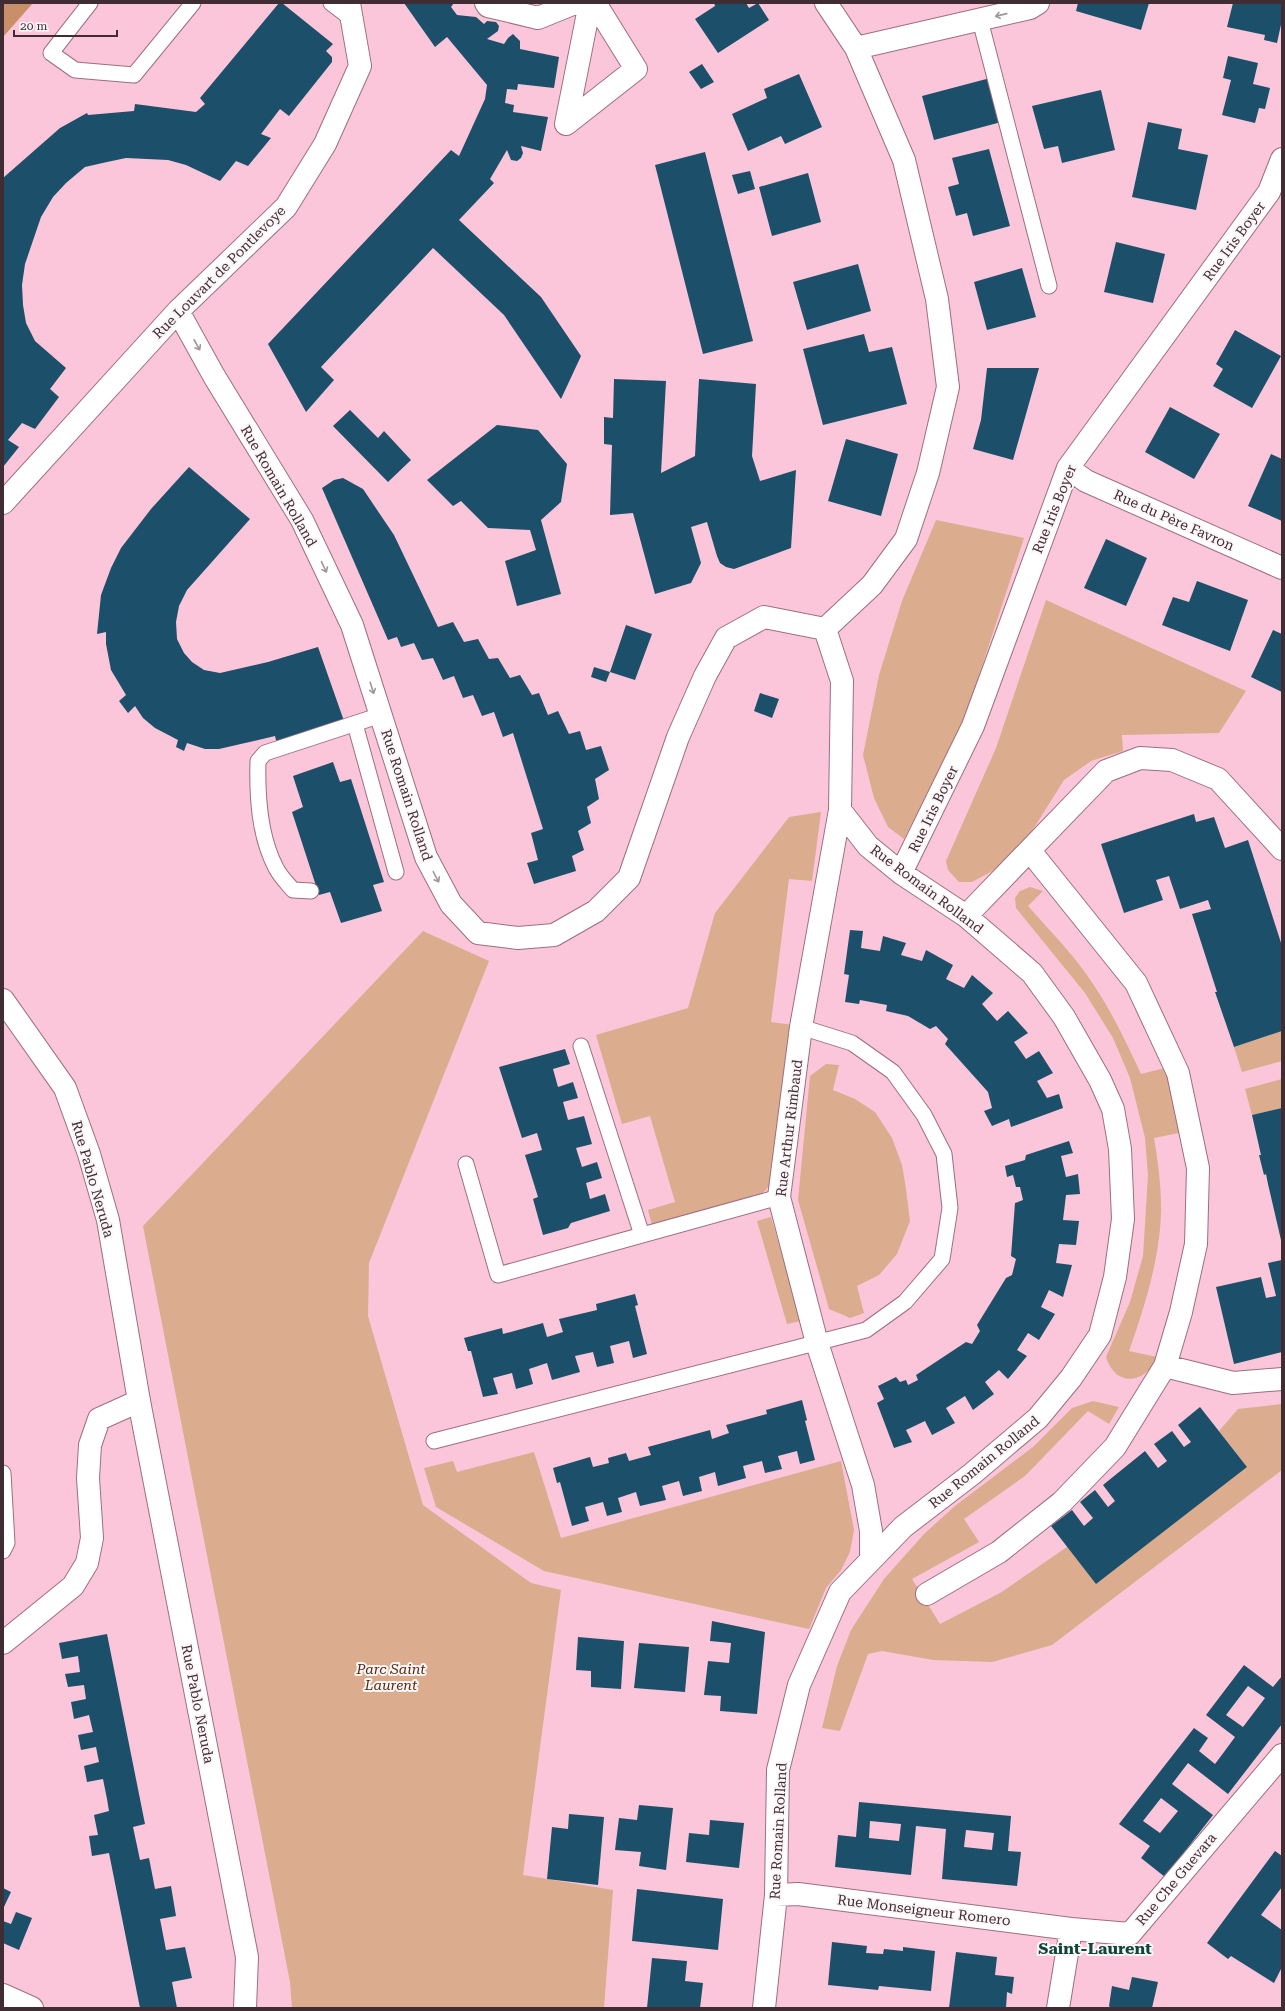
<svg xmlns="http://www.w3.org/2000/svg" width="1285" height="2011" font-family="'Roboto Serif',serif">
	<rect width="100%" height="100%" fill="#fbc6d9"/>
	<path fill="#dbac8d" d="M936 520 1024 538 965 718 904 839 888 827 874 798 863 755 879 675 902 601Z
		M1046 600 1246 691 1219 733 1122 735 1123 751 1091 761 1064 780 1027 839 998 868 972 882H959L948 870 946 861 996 748Z
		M821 812 812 881 789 879 771 1022 793 1025 773 1181 764 1192 652 1225 648 1210 675 1202 650 1116 622 1124 596 1035 688 1008 715 913 789 817Z
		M1030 887 1043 891 1028 906C1051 932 1076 957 1095 987 1113 1014 1127 1044 1141 1074L1165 1068 1184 1132 1154 1138C1159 1168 1163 1199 1160 1229 1156 1271 1143 1311 1129 1351L1157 1357C1145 1385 1115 1387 1106 1357L1130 1302 1143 1256 1148 1175 1145 1138 1130 1078 1113 1038 1085 993 1016 908 1015 898 1020 891Z
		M423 931 489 961 369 1263 368 1316 423 1505 531 1583 561 1590 523 1875 613 1890 604 2008H292L290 1982 143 1226Z
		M1282 1031V1061L1242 1072 1234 1047Z
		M826 1064 839 1065 833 1090 855 1099 875 1112 892 1138 902 1165 906 1189 910 1221 897 1254 879 1275 857 1286 864 1313 850 1318 829 1309 798 1200 810 1076Z
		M1282 1079V1108L1252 1115 1245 1089Z
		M771 1217 801 1321 787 1324 757 1221Z
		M1093 1401 1119 1407 1109 1424 1088 1411 1025 1476 964 1519 979 1542 912 1579 940 1624 1000 1593 1067 1547 1247 1467 1219 1431 1238 1409 1282 1404V1470L1052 1645 992 1662 933 1660 882 1651 868 1654 840 1731 822 1728 837 1666 851 1630 884 1579 924 1534 955 1506 1033 1447 1072 1408Z
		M534 1452 561 1538 841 1461 854 1530 850 1552 841 1570 826 1588 809 1629 544 1571 436 1507 424 1468 453 1461 457 1472Z"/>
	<path fill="#c88f68" d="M3 3H33L3 37Z"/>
	<path fill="#1b4f6a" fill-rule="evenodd" d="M279 3H282L333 44 326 51 332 57V62L289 116 280 109 261 134 271 138 248 166 236 161 220 181 186 165 168 160 126 158 107 162 85 167 66 183 53 197 41 217 25 264 22 285 23 305 26 323 35 341 66 368 50 389 59 397 35 429 22 423 8 440 19 447 3 467V178L60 128 87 113 88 115 134 111 135 104 196 112 205 104 200 98Z
		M404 3H454L451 7 457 15 476 17 484 24 487 21 496 22 499 26 498 31 487 39 504 44 508 38 513 34 520 41V49L559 57 554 88 518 84 517 90 507 89 505 103 514 105 513 112 548 117 541 151 521 146 523 153 521 158 517 161 511 160 507 150 490 179 494 183 459 220 541 297 581 356 561 399 504 315 433 248 321 367 334 380 306 412 268 344 451 150 459 156 485 99 487 85 447 37 435 47Z
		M714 3H746L749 8 758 3 769 20 718 53 695 19 715 6Z
		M1078 3H1149L1141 30 1076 11Z
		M1233 3H1282V20L1277 43 1264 40 1265 35 1227 27Z
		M1228 56 1258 63 1253 84 1270 88 1265 109 1259 108 1255 123 1222 115 1231 80 1223 78Z
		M702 64 714 82 701 89 689 72Z
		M799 74 822 127 785 144 781 136 748 151 732 114 767 98 764 89Z
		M994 77 1005 121 934 140 922 96Z
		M1101 90 1115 150 1062 163 1058 146 1044 149 1032 106Z
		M1148 122 1182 129 1178 149 1208 155 1196 210 1132 197Z
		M989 149 1010 226 973 236 967 213 956 216 948 187 959 184 952 158Z
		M705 152 753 341 703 354 655 165Z
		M750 171 755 189 738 194 732 175Z
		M808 173 821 222 772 236 759 187Z
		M1116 242 1165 254 1153 303 1104 292Z
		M858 264 871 311 807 330 793 282Z
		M1022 268 1036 317 987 330 974 282Z
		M1235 330 1281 356 1252 408 1213 386 1223 369 1216 364Z
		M864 334 869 352 892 347 907 404 823 425 803 349Z
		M987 368H1039L1013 460 973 449 981 420Z
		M614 379 666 381 661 473 695 456 699 379 756 384 752 456 760 481 796 470 791 548 734 569 726 567 720 563 717 556 707 522 691 527 701 563 691 583 655 594 633 513 610 515 612 445 604 444V417L613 418Z
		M1170 407 1220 434 1194 479 1145 452Z
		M350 410 378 438 384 431 411 460 388 482 333 426Z
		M497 425 538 430 567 464 561 502 541 520 561 594 517 606 505 561 536 550 530 530 488 528 461 501 453 506 427 480Z
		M846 439 898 454 881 516 828 501Z
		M1271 454 1282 459V521L1248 506Z
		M189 467 250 519 187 590 179 606 176 622 177 639 184 653 192 662 204 670 220 673 268 662 318 647 344 721 277 744 275 736 219 749H205L187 743 184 751 176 747 178 740 155 728 143 718 135 706 128 713 119 701 126 695 111 670 106 644V632L97 634 101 595 111 568 121 548 151 509Z
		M343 478 363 489 394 535 438 627 453 622 464 642 478 639 489 659 498 658 510 678 520 675 532 695 539 693 548 715 558 711 569 734 580 731 586 750 601 746 609 770 595 779 599 799 587 807 591 823 578 831 584 850 572 856 576 871 534 884 527 863 538 860 531 833 543 829 513 733 503 737 494 712 482 716 473 695 463 698 454 676 443 680 433 658 422 660 414 643 401 647 397 637 388 640 322 488 334 480Z
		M1106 539 1147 558 1126 606 1084 588Z
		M1197 581 1248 600 1230 651 1162 625 1173 597 1189 602Z
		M626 625 652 634 635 680 610 672Z
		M1273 630 1282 634V692L1251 677Z
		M594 667 610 672 606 682 591 677Z
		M760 693 779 699 772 718 754 711Z
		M333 762 340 782 351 779 384 882 373 885 382 911 341 923 330 892 319 895 292 812 303 807 293 776Z
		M1194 814 1196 822 1214 817 1225 848 1248 840 1282 946V1031L1234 1047 1215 992H1217L1192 914 1211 909 1208 900 1180 909 1169 876 1156 880 1163 900 1124 913 1101 844Z
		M850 930 863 931 861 948 880 951 883 936 906 943 901 955 922 961 926 950 953 965 946 979 964 988 972 975 993 993 982 1004 997 1021 1008 1011 1028 1033 1014 1042 1026 1059 1039 1051 1053 1073 1037 1081 1047 1098 1059 1094 1063 1108 1011 1127 1009 1119 992 1126 984 1111 992 1108 988 1092 945 1044 948 1039 936 1026 930 1029 908 1016 886 1011 887 1005 860 1000 859 1004 845 1002 849 975 844 974Z
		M565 1049 570 1064 553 1069 558 1087 573 1082 578 1098 563 1102 568 1120 584 1116 592 1144 576 1148 582 1167 597 1162 602 1178 586 1183 590 1199 605 1194 610 1211 571 1223 568 1228 543 1235 533 1199 538 1197 525 1155 542 1150 537 1133 522 1138 499 1067Z
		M1282 1108V1240H1281L1268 1184 1266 1174 1264 1175 1259 1155H1261L1252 1115Z
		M1069 1141 1073 1153 1061 1156 1066 1177 1078 1174 1080 1194 1066 1195 1063 1220 1079 1221 1076 1245 1059 1244 1056 1263 1072 1265 1063 1297 1049 1290 1041 1307 1055 1314 1039 1340 1028 1333 1017 1350 1027 1356 1008 1379 999 1370 985 1382 994 1394 973 1410 965 1396 946 1408 955 1423 932 1435 925 1421 906 1430 912 1442 894 1448 877 1403 884 1399 878 1386 896 1377 900 1382 906 1380 908 1385 918 1380 916 1375 966 1342 972 1344 980 1331 977 1325 1006 1278 1012 1275 1016 1259 1011 1256 1015 1203 1023 1200 1020 1187H1016L1013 1175 1007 1177 1005 1166 1025 1160 1026 1155Z
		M1282 1260V1352L1234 1364 1216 1287 1261 1277 1266 1298 1276 1296 1268 1263Z
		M635 1294 638 1305 635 1306 647 1354 633 1358 629 1341 610 1346 614 1363 597 1367 593 1352 575 1356 580 1372 552 1380 547 1363 529 1369 533 1384 516 1389 512 1373 493 1378 498 1394 483 1397 471 1351H468L464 1338 502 1328 503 1334 543 1323 547 1337 563 1332 559 1319 597 1310 596 1304Z
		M802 1400 807 1420 805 1421 815 1460 800 1464 797 1451 778 1456 782 1469 765 1473 762 1461 743 1466 746 1478 718 1486 715 1472 699 1477 702 1491 683 1496 679 1481 662 1486 666 1500 640 1506 636 1492 618 1498 622 1512 607 1516 603 1502 585 1507 589 1521 572 1526 560 1482 557 1483 553 1468 590 1457 593 1467 609 1463 608 1458 626 1453 629 1461 651 1455 648 1447 710 1430 712 1439 729 1433 726 1425 767 1414 766 1410Z
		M1200 1407 1247 1467 1096 1584 1051 1526 1072 1510 1084 1526 1093 1518 1080 1502 1095 1490 1108 1507 1115 1501 1103 1485 1145 1451 1158 1468 1167 1461 1154 1444 1172 1431 1184 1447 1191 1442 1178 1425Z
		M712 1621 765 1632 757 1714 720 1711 721 1696 704 1695 708 1661 729 1663 731 1643 710 1641Z
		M107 1634 145 1824 133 1827 140 1860 149 1858 155 1889 171 1886 176 1916 160 1919 166 1950 185 1947 192 1978 172 1982 177 2008H140L109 1853 92 1856 89 1836 98 1835 94 1815 109 1811 107 1799 103 1779 87 1782 84 1766 99 1762 96 1747 81 1750 78 1735 93 1732 89 1715 74 1719 71 1702 86 1699 84 1685 68 1687 65 1674 80 1672 78 1656 62 1659 59 1643Z
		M578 1637 624 1641 621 1689 591 1687V1671L576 1670Z
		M639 1643 689 1647 685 1692 634 1688Z
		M1244 1665 1273 1687 1282 1676V1724L1228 1794 1188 1763 1172 1784 1213 1815 1165 1877 1141 1858 1150 1846 1119 1824 1194 1728 1208 1738 1199 1751 1215 1764 1224 1752 1235 1737 1206 1715ZM1248 1686 1265 1698 1243 1727 1226 1715ZM1161 1798 1178 1811 1160 1833 1143 1821Z
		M859 1802 1011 1816 1008 1851 1021 1852 1017 1886 942 1879 946 1829 916 1826 911 1875 835 1867 838 1835 856 1837ZM870 1821 901 1824 899 1841 869 1838ZM966 1830 994 1833 992 1850 964 1847Z
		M639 1805 673 1808 666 1870 639 1866 641 1852 615 1850 619 1818 637 1820Z
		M569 1814 604 1817 598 1885 547 1879 552 1827 568 1829Z
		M710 1820 744 1823 739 1868 686 1862 689 1833 709 1835Z
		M1275 1851 1282 1856V1887L1261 1915 1282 1930V1967L1274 1983 1231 1956 1228 1959 1207 1943Z
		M3 1888 11 1892 3 1909Z
		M637 1889 723 1899 718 1950 632 1941Z
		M16 1912 32 1918 19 1950 3 1943V1921L11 1924Z
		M832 1942 867 1946 866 1953 883 1954 884 1949 903 1951V1947L935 1951 931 1991 879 1986 878 1990 828 1985Z
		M956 1952 997 1957 995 1975 1014 1977 1012 1994 1007 1992 1006 2008H949Z
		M652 1958 687 1961 685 1981 703 1983 700 2008H647Z
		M1132 1977 1158 1982 1152 2008H1111L1109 2006 1112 1986 1129 1990Z"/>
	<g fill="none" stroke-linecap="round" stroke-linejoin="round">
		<defs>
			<path id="lane" d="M90 3 51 53 75 70 134 75 193 3
				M331 3 352 19
				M980 20 1049 286
				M355 724 396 872
				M311 891 293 890C287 883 280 876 276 868 259 836 257 796 258 761L265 753 381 715
				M581 1046 642 1235
				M466 1164 498 1275 779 1197
				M434 1441 866 1330 905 1302 942 1259 950 1208 944 1154 924 1115 893 1072 852 1043 801 1027
				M3 1473 7 1543 3 1551"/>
			<path id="street" d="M486 3 488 6 538 18 575 3
				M590 3 566 124 636 69 595 3
				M856 48 1030 8 1038 3
				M178 311 214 376 302 520 352 625 426 857 451 904 478 933 518 938 554 935 596 911 629 878 678 737 705 676 726 638 764 617 825 629
				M1068 468 1086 481 1282 568
				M3 503 178 311 286 207 325 144 360 66 349 3
				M825 629 872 585 906 539 928 473 948 387 937 299 904 160 856 48 826 3
				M840 810 801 1027 779 1197 817 1343 863 1485 871 1531V1558
				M901 873 973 726 1068 468 1269 192 1282 159
				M966 916 1106 771 1140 758 1172 760 1218 779 1282 849
				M1165 1366 1233 1383 1282 1379
				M927 1594 999 1552 1062 1502 1115 1447 1165 1366 1181 1312 1196 1244 1198 1168 1178 1073 1136 983 1030 851
				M3 1643 73 1586 87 1563 92 1538 88 1478 90 1445 99 1419 139 1401
				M776 1895 798 1894 1071 1929
				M3 1995 32 2008
				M764 2008 776 1895 778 1770 799 1685 840 1592 903 1527 972 1474 1038 1418 1071 1378 1100 1335 1115 1277 1123 1219 1120 1149 1113 1109 1100 1080 1064 1017 1032 973 966 916 901 873 868 846 840 810 842 681 825 629
				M1058 2008 1071 1929 1130 1934 1282 1755"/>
			<path id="secondary" d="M3 1000 65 1088 89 1154 108 1220 139 1401 247 1957 245 2008"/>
		</defs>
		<use href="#lane" stroke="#9d6e80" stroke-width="17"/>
		<use href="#street" stroke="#9d6e80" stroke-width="24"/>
		<use href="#secondary" stroke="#9d6e80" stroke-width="24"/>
		<use href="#lane" stroke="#fff" stroke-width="15"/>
		<use href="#street" stroke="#fff" stroke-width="22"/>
		<use href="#secondary" stroke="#fff" stroke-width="22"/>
	</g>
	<defs><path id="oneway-shaft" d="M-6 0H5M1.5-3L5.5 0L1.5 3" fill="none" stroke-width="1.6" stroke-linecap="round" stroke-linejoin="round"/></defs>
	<g stroke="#a09699">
		<use href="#oneway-shaft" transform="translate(1001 15) rotate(167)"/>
		<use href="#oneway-shaft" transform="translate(197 345) rotate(61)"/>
		<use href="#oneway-shaft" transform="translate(324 567) rotate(65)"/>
		<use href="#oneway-shaft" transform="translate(372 688) rotate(72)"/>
		<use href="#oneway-shaft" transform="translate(436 877) rotate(62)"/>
	</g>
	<g text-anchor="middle" stroke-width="4" stroke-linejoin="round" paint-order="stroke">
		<g font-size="14" fill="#402c33" stroke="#fcf6f8">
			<text transform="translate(1234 241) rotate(-54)" y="5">Rue Iris Boyer</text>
			<text transform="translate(219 272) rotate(-45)" y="5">Rue Louvart de Pontlevoye</text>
			<text transform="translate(279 486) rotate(60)" y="5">Rue Romain Rolland</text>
			<text transform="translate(1054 509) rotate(-68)" y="5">Rue Iris Boyer</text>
			<text transform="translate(1174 520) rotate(24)" y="5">Rue du Père Favron</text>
			<text transform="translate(407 795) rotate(72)" y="5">Rue Romain Rolland</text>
			<text transform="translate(933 809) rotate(-64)" y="5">Rue Iris Boyer</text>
			<text transform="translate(927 889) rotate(37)" y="5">Rue Romain Rolland</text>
			<text transform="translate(789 1128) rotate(-83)" y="5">Rue Arthur Rimbaud</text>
			<text transform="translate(93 1179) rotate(74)" y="5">Rue Pablo Neruda</text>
			<text transform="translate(984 1462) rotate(-39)" y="5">Rue Romain Rolland</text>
			<text transform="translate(198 1704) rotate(79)" y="5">Rue Pablo Neruda</text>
			<text transform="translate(778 1831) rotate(-87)" y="5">Rue Romain Rolland</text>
			<text transform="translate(1176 1879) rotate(-50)" y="5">Rue Che Guevara</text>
			<text transform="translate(924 1910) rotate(7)" y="5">Rue Monseigneur Romero</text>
		</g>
		<g font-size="14" font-style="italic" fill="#512a0c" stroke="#fcf6f8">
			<text x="391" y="1674">Parc Saint<tspan x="391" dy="16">Laurent</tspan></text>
		</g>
		<g font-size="16" font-weight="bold" fill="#0f463a" stroke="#fcf6f8">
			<text x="1095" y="1954">Saint-Laurent</text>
		</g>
	</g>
	<rect width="1285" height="2011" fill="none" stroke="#402c33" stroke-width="8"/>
	<path d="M14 30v6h103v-6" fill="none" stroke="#402c33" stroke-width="2"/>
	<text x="20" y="30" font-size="12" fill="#402c33" stroke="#fcf6f8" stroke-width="3" paint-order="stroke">20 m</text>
</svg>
